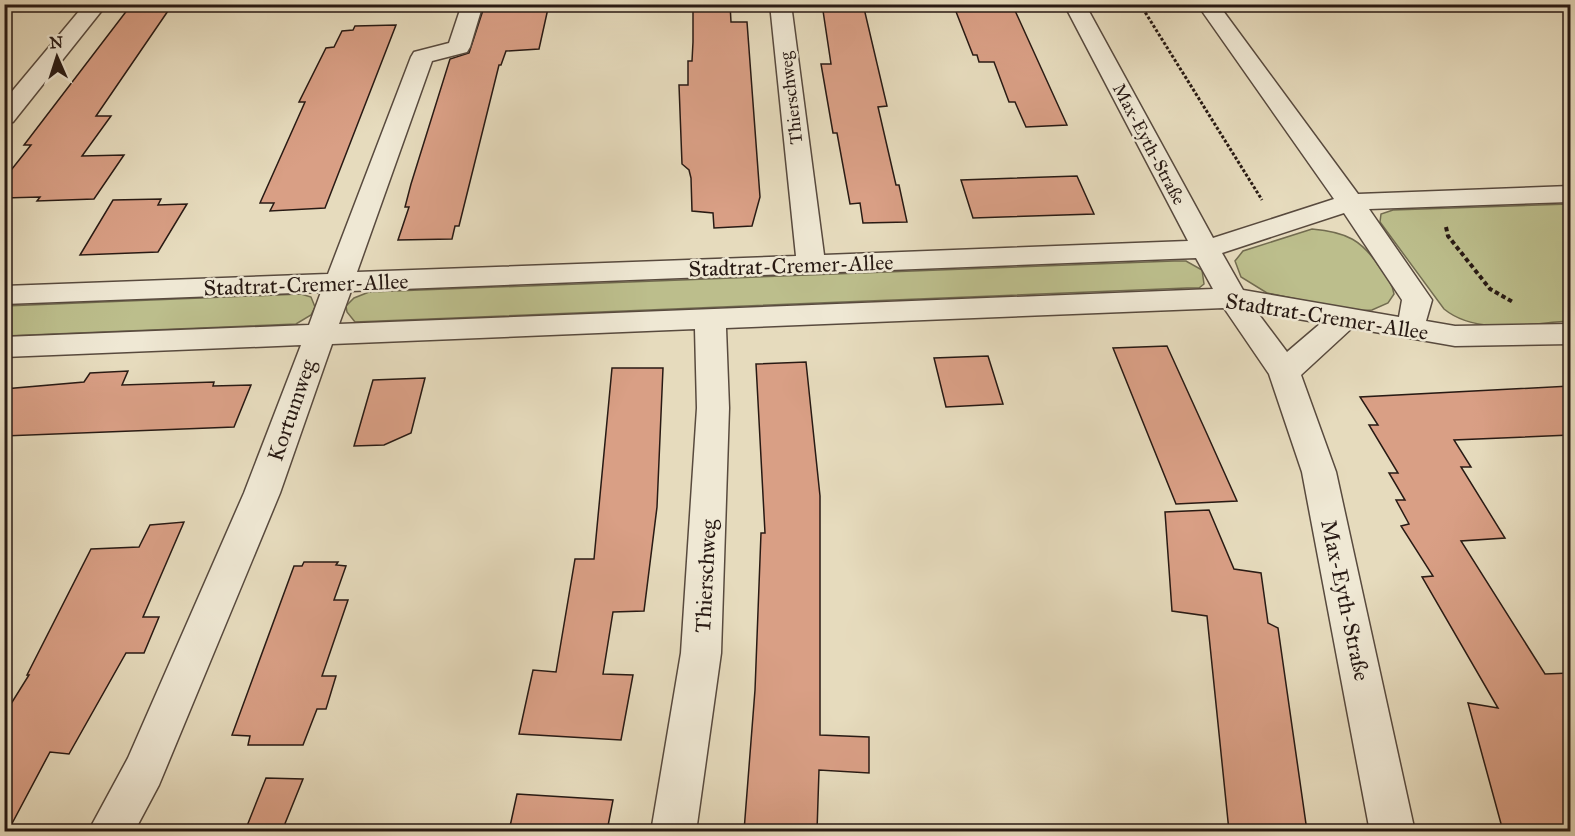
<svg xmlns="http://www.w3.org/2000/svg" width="1575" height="836" font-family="'IM FELL Great Primer',serif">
	<rect width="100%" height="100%" fill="#e6dbbd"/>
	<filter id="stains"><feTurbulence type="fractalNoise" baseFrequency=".00333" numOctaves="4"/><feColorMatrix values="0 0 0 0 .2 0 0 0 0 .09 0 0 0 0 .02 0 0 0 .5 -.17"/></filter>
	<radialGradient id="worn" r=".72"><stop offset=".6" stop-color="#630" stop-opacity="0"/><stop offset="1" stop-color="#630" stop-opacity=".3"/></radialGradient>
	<path fill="#bcbe8c" stroke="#726c50" stroke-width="1.5" d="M1570 204V321C1530 323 1477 336 1444 309L1380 222 1381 214 1393 210Z
		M1312 229C1347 232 1362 240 1381 269 1387 277 1392 283 1394 294L1388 303 1372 310 1354 311 1267 293 1241 277 1235 261 1243 251Z
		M1174 261H1186L1202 270 1204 284 1199 288H1187L355 322 347 312 346 306 354 298 369 292Z
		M301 294 311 297 315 307 311 315 296 324 5 336V306Z"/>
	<path fill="#d99f85" stroke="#281a14" stroke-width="1.5" d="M485 4H549L539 49 506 51 501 65H499L459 226H455L452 239 398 240 409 207H405L411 184 450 59 469 53Z
		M693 4H730L731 22H747L760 197 752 226 714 228 713 213 692 211 691 178 689 170 682 164 679 85H688V61H692L693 42Z
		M822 4H863L887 106 878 107 896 185H899L907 222 863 223 860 203 850 204 837 133H833L821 64H831Z
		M953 4H1012L1067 125 1026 127 1015 102H1009L994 62H979L977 55H973Z
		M170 8 96 116H111L82 156 124 155 94 199 37 201 40 197 4 198V179L31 145H24L128 9Z
		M396 25 325 208 270 211 274 203H260L305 102H299L326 48 334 47 342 31 353 30 355 26Z
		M1077 176 1094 214 973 218 961 180Z
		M161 199 158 205 187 204 158 252 80 255 113 200Z
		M1167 346 1207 434 1237 501 1176 504 1113 348Z
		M988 356 1003 404 946 407 934 358Z
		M806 362 820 496V735L869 737V773L819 770 817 831H744L755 690 761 533H765L756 364Z
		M612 368H663L657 507 644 611 613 612 603 674 633 675 621 740 519 734 533 670 556 672 575 559H594Z
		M128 371 122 385 214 382 213 386 251 385 234 427 4 436V389L84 382 90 373Z
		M425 378 411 433 384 445 354 446 373 380Z
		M1570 386V435L1454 440 1471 467H1461L1505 538 1461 541 1545 674 1570 673V831H1503L1468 703 1498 708 1422 577 1433 576 1401 526 1409 524 1396 500H1405L1389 473H1398L1369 425H1378L1360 397Z
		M1209 510 1234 569 1261 573 1268 623 1278 628 1307 831H1229L1207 616 1172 611 1165 512Z
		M184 522 143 617H159L144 653H126L69 754 50 752 8 831H4V715L29 675H27L91 549 139 547 150 525Z
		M304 562H338L336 565 346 566 334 600H348L322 676H336L326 709H317L303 745H248L250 736 232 735 294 566H302Z
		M266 778 303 779 282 831H245Z
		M517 794 613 800 607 831H509Z"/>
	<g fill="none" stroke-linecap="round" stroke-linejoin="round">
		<defs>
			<path id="minor" d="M85 4H107L13 122 4 124V101Z
				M462 4H483L470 47 467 52 432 61 357 272 796 256 770 4H791L824 255 1188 241 1064 4H1085L1213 238 1334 199 1197 4H1218L1358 194 1570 186V202L1369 209 1432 300 1426 321 1455 326 1570 324V344L1455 346 1352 328 1301 375 1336 472 1415 832H1370L1302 472 1269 374 1224 308 726 328 729 408 721 653 696 832H651L681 653 697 408 695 329 332 344 280 493 159 785 134 832H88L128 758 244 493 301 345 4 357V337L309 325 321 292 4 304V286L328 274 411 57 414 52 449 43ZM1344 213 1402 300 1399 317 1243 290 1222 253ZM1196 258 1213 289 339 324 351 291ZM1257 312 1321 323 1287 352Z"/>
		</defs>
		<use href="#minor" stroke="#584a3e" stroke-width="3"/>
		<path stroke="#281a14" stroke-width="3" stroke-dasharray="3 2" stroke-linecap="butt" d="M1140 4 1262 200"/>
		<path stroke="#281a14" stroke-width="4" stroke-dasharray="4.5 3" stroke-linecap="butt" d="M1446 227 1448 236 1490 289 1513 302"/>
		<use href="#minor" fill="#efe8d4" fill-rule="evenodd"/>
	</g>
	<g text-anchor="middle" stroke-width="5" stroke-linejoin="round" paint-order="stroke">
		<g font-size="18" fill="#281a14" stroke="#efe8d4">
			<text transform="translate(791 98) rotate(-97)" y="6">Thierschweg</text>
			<text transform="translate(1149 144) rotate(62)" y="6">Max-Eyth-Straße</text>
		</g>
		<g font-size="22" fill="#281a14" stroke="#efe8d4">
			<text transform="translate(791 265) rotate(-2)" y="8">Stadtrat-Cremer-Allee</text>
			<text transform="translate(306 284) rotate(-2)" y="8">Stadtrat-Cremer-Allee</text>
			<text transform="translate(1327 316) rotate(9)" y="8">Stadtrat-Cremer-Allee</text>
			<text transform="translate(291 410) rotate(-71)" y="8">Kortumweg</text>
			<text transform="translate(705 576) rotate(-87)" y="8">Thierschweg</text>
			<text transform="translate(1346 600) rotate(78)" y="8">Max-Eyth-Straße</text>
		</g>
	</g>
	<rect width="1575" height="836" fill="none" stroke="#e6dbbd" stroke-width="24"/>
	<rect x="6" y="6" width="1563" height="824" fill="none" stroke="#281a14" stroke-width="3"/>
	<rect x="12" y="12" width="1551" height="812" fill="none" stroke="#281a14" stroke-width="1.5"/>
	<g transform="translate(57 57) rotate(357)" stroke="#efe8d4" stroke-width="4.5" paint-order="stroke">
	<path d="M0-4.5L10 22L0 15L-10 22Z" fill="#281a14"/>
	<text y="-9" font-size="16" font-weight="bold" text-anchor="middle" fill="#281a14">N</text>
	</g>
	<rect width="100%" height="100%" filter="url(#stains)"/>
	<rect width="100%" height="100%" fill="url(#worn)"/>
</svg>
